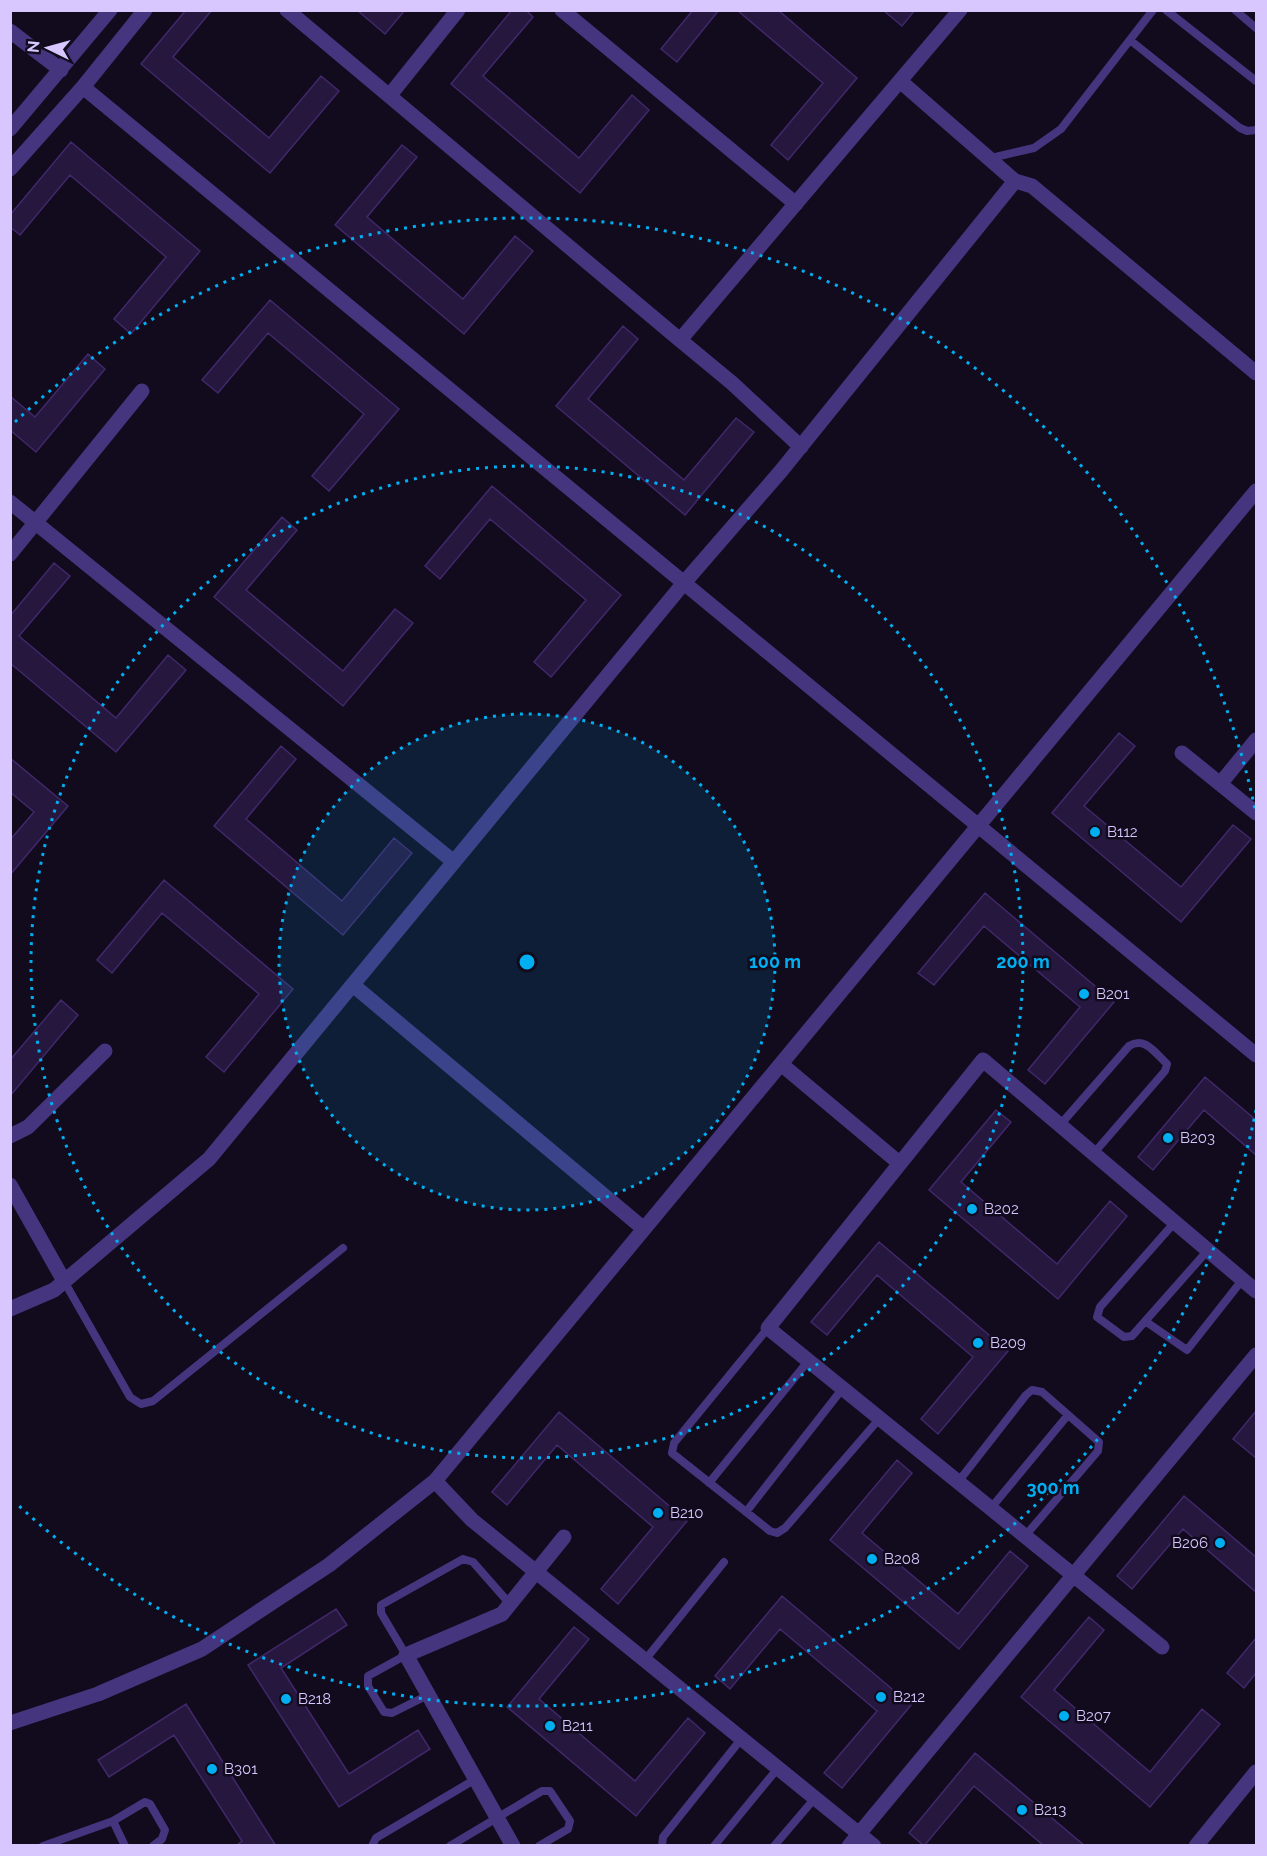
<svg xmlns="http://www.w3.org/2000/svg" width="1267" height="1856" font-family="Raleway,sans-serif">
	<rect width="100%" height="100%" fill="#110b1d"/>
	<path fill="#26173f" stroke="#41286b" stroke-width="1.5" d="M186 10H212L173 57 269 138 321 76 339 91 270 173 141 64Z
		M357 10H405L385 34Z
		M512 10H526L533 17 483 76 579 158 632 95 649 110 580 193 451 84Z
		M693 10H719L677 62 661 49Z
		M737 10H778L857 78 788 160 771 145 823 83Z
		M883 10H915L902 26Z
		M71 142 200 251 131 334 114 319 166 257 70 175 20 235 10 227V215Z
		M402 145 417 157 367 217 463 299 515 236 533 251 464 334 335 225Z
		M270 300 399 409 329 491 312 476 364 414 268 333 218 393 202 380Z
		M623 326 638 339 588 399 684 480 736 418 754 432 685 515 556 406Z
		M88 354 105 369 36 452 10 430V396L35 417Z
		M492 486 621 595 551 677 534 662 586 600 490 519 440 579 425 566Z
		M282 517 297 530 246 590 343 671 395 609 413 623 343 706 214 597Z
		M54 563 70 576 19 636 116 718 168 655 186 670 116 752 10 663V616Z
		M1119 733 1135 746 1084 806 1181 887 1233 825 1251 839 1181 922 1052 813Z
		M281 746 296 759 246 819 342 901 394 838 412 853 343 935 214 826Z
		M10 758 68 806 10 875V840L34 812 10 792Z
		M164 880 293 989 224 1072 206 1057 259 994 162 913 112 973 97 960Z
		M985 893 1114 1002 1045 1084 1028 1070 1080 1007 984 926 934 985 918 973Z
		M61 1000 78 1015 10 1096V1060Z
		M1205 1077 1256 1120V1155L1204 1110 1153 1170 1138 1157Z
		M996 1110 1011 1122 961 1182 1057 1264 1110 1201 1127 1216 1058 1299 929 1190Z
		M879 1242 1008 1351 938 1434 921 1419 973 1357 877 1275 827 1335 811 1322Z
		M1256 1411V1458L1233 1439Z
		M559 1412 687 1521 618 1604 601 1589 653 1527 557 1445 507 1505 492 1492Z
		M897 1460 912 1473 862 1533 958 1614 1010 1551 1028 1566 959 1649 830 1540Z
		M1184 1496 1256 1557V1592L1183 1529 1132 1589 1117 1576Z
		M782 1596 911 1705 842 1788 824 1773 877 1711 780 1629 730 1689 715 1676Z
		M336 1609 347 1625 281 1668 349 1774 418 1730 430 1749 339 1807 248 1665Z
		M1089 1617 1104 1630 1054 1690 1150 1772 1202 1709 1220 1724 1150 1807 1021 1697Z
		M574 1627 589 1639 539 1699 635 1781 688 1718 705 1733 636 1816 507 1707Z
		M1256 1638V1673L1244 1688 1227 1673Z
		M186 1704 276 1846H236L242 1841 174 1735 109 1777 98 1760Z
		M975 1753 1085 1846H1044L974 1786 924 1846 909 1833Z"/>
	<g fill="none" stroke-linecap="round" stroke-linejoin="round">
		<path stroke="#44357e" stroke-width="8" d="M1166 10 1256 81
			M1235 10 1256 28
			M1130 40 1240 128 1247 131 1256 130
			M991 158 1034 148 1061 129 1153 10
			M1060 1125 1129 1046C1145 1036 1155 1053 1167 1064L1165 1071 1094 1153
			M1175 1222 1100 1307 1097 1317 1124 1337 1132 1336 1208 1250
			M64 1281 130 1397 141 1404 153 1401 343 1248
			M1145 1321 1187 1350 1243 1279
			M768 1328 674 1443 672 1453 770 1531 777 1533 785 1528 880 1418
			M958 1482 1026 1395 1032 1390 1042 1392 1099 1442 1098 1451 1025 1536
			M709 1483 809 1360
			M991 1508 1068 1415
			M746 1512 843 1388
			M645 1660 724 1562
			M428 1695 392 1713 384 1712 368 1686V1676L406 1655 381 1613V1605L463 1559 473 1562 510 1604
			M113 1821 125 1846
			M43 1846 113 1821 145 1802 150 1804 165 1830 162 1839 153 1846
			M372 1846 376 1838 474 1780
			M450 1846 542 1791H550L570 1821 568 1829 539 1846
			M662 1846 663 1837 742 1738
			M714 1846 778 1768
			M774 1846 815 1798"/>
		<path stroke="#44357e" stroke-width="15" d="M287 10 680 340 960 10
			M562 10 796 204
			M10 31 61 70
			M900 81 1015 181
			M83 87 1256 1055
			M390 95 458 10
			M10 129 110 10
			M10 169 83 87 145 10
			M680 340 732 383 801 447
			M10 502 454 862
			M10 554 142 391
			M1182 753 1256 813
			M1220 784 1256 740
			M353 985 644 1229
			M781 1064 898 1162
			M10 1136 28 1127 105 1051
			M10 1185 64 1281
			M10 1309 54 1290 209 1159 683 584 781 471 1015 181 1032 186 1256 373
			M435 1481 472 1520 874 1846
			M1162 1647 768 1328 983 1060 1256 1291
			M10 1723 98 1694 202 1649 329 1565 435 1481 1256 491
			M513 1846 406 1655 502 1614 564 1537
			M849 1846 1256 1355
			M1196 1846 1256 1772"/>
	</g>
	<circle cx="527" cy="962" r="248" fill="#00aff2" fill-opacity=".12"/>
	<g fill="none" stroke="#00aff2" stroke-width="3" stroke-dasharray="3 6">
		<circle cx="527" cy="962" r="248"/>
		<circle cx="527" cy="962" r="496"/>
		<path d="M1256 1110A744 744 0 0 1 15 1502M15 422A744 744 0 0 1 1256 814"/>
	</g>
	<g fill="#00aff2" stroke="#110b1d" stroke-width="2">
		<circle cx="1095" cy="832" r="6"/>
		<circle cx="1084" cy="994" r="6"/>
		<circle cx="1168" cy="1138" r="6"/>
		<circle cx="972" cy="1209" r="6"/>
		<circle cx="978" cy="1343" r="6"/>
		<circle cx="658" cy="1513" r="6"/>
		<circle cx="1220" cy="1543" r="6"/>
		<circle cx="872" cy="1559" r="6"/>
		<circle cx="881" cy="1697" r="6"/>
		<circle cx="286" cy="1699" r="6"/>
		<circle cx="1064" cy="1716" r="6"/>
		<circle cx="550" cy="1726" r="6"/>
		<circle cx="212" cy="1769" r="6"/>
		<circle cx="1022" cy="1810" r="6"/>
	</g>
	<g text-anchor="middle" stroke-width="5" stroke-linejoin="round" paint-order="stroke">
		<g font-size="15" fill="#d8c7ff" stroke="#110b1d" text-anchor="start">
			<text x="1107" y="837">B112</text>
			<text x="1096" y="999">B201</text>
			<text x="1180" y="1143">B203</text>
			<text x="984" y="1214">B202</text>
			<text x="990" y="1348">B209</text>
			<text x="670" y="1518">B210</text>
			<text x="1208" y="1548" text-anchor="end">B206</text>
			<text x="884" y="1564">B208</text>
			<text x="893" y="1702">B212</text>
			<text x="298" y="1704">B218</text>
			<text x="1076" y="1721">B207</text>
			<text x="562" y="1731">B211</text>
			<text x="224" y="1774">B301</text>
			<text x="1034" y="1815">B213</text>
		</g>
	</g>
	<circle cx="527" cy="962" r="9" fill="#00aff2" stroke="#110b1d" stroke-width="3"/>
	<g font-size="18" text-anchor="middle" font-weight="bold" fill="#00aff2" stroke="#110b1d" stroke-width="5" stroke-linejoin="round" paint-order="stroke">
		<text x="775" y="968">100 m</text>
		<text x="1023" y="968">200 m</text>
		<text x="1053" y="1494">300 m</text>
	</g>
	<rect width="1267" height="1856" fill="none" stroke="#d8c7ff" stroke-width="24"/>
	<g transform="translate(48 48) rotate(275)" stroke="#110b1d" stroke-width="4.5" paint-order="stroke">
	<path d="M0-4.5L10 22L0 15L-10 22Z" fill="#d8c7ff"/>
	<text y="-9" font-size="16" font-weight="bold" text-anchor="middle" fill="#d8c7ff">N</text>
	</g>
</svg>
